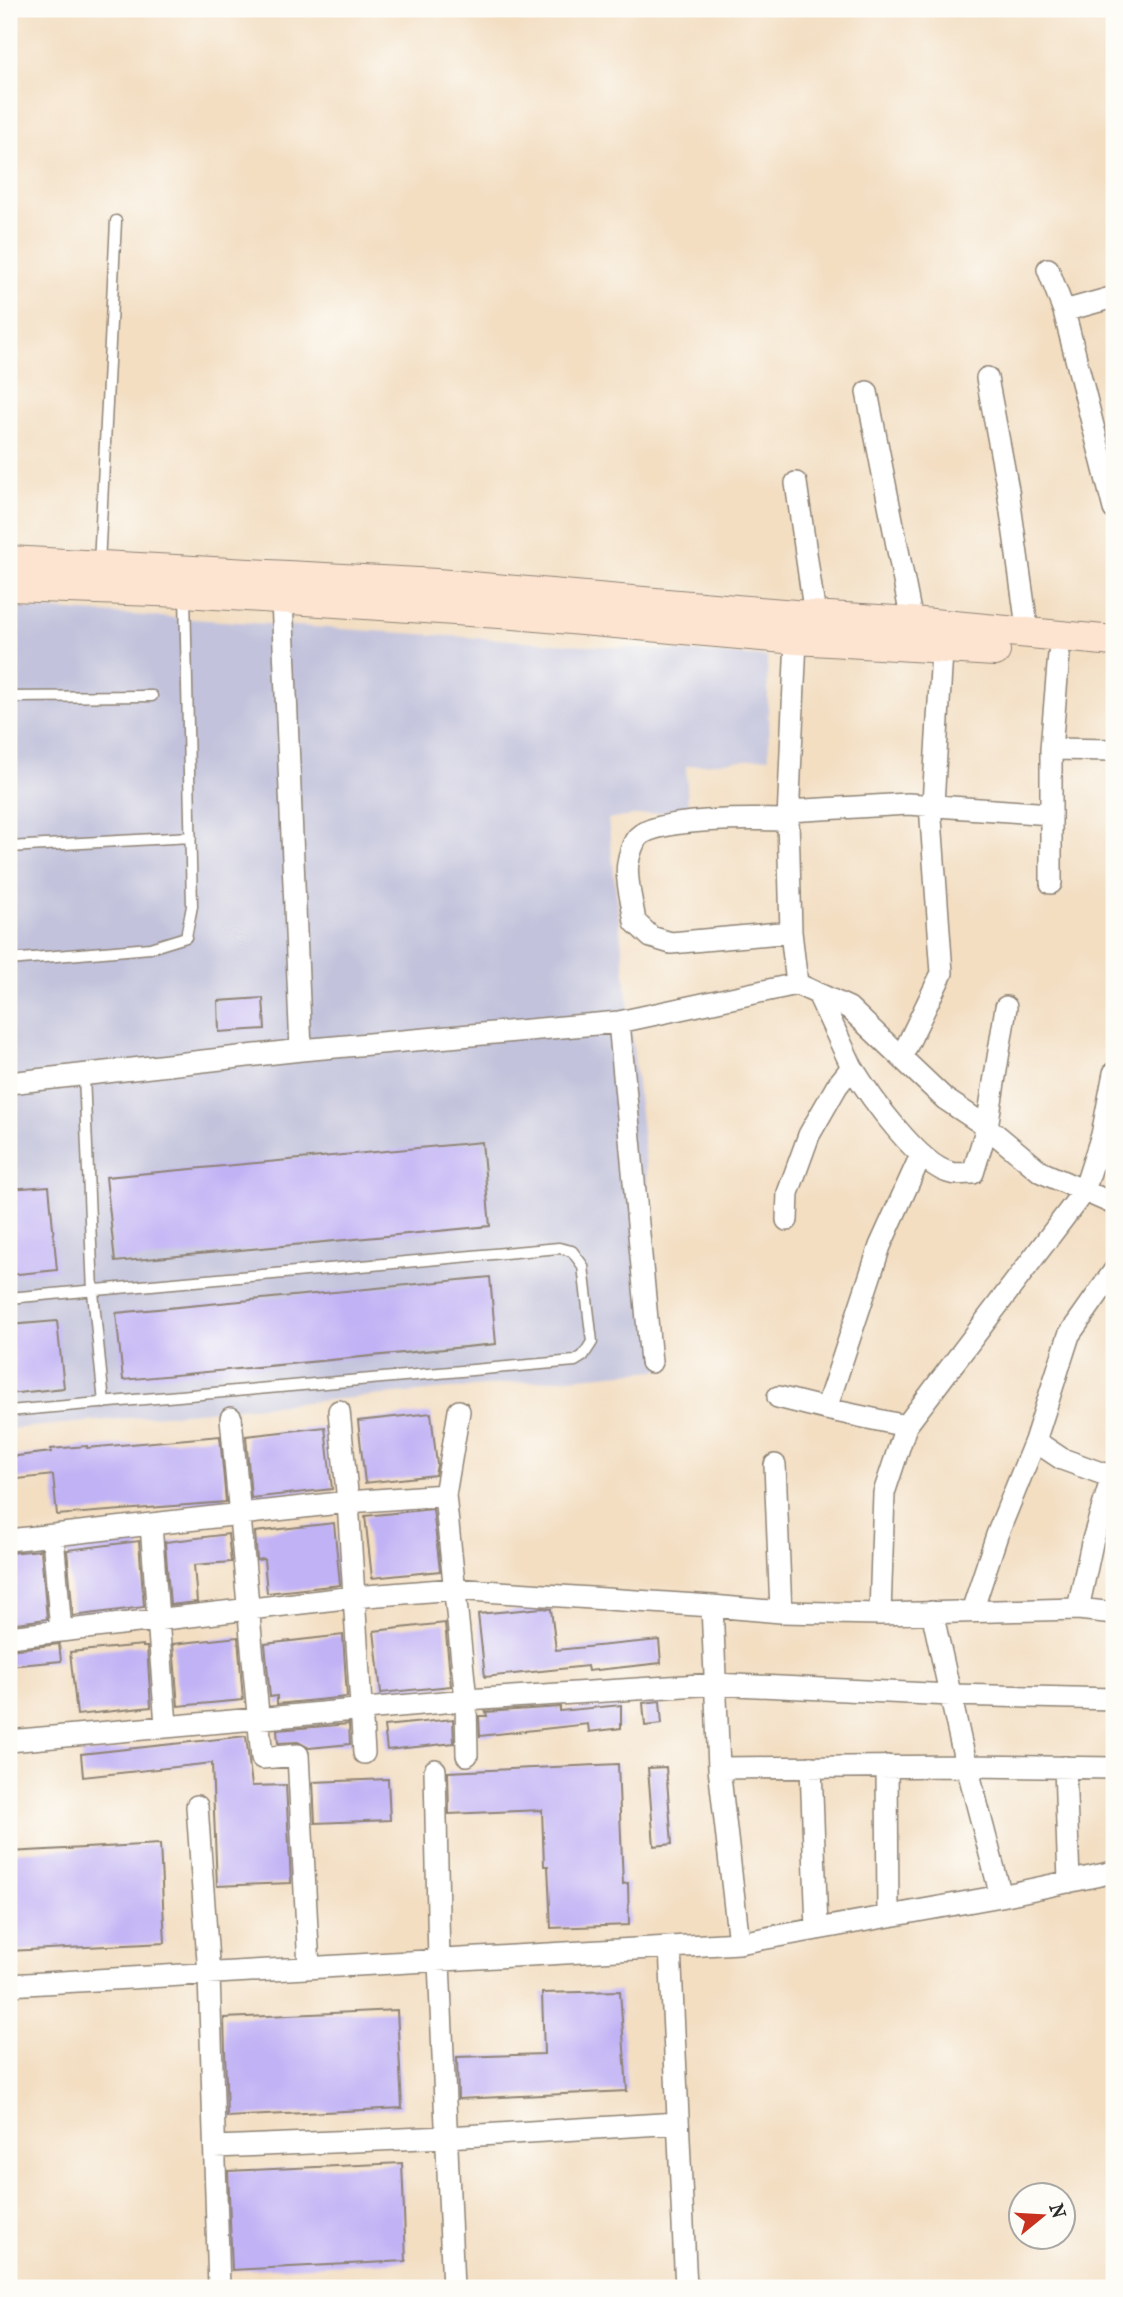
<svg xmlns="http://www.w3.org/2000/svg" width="1123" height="2297" font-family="'IM FELL French Canon',serif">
	<rect width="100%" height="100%" fill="#fdfcf7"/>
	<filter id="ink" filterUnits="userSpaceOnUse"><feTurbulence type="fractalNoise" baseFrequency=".0143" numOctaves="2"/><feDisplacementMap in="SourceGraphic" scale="14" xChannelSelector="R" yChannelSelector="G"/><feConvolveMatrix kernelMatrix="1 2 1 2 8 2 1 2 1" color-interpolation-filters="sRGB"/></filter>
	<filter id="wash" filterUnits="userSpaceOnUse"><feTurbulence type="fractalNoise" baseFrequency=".00686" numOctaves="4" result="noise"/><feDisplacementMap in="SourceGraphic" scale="28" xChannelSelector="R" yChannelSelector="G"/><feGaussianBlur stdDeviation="1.57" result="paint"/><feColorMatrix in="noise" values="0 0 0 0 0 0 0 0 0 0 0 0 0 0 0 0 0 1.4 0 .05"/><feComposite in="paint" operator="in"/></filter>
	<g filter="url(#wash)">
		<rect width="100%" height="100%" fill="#f3dec2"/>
		<path fill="#c2c2dc" d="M9 607 767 657 769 757 686 766 688 809 608 819 668 1369 9 1429Z"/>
		<g id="blocks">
			<path fill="#c1b2f5" d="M263 998 265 1029 219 1032 218 1001Z
				M482 1142 490 1226 115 1262 106 1177Z
				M49 1186 57 1270 9 1275V1189Z
				M490 1277 496 1344 123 1380 116 1313Z
				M57 1321 64 1388 9 1394V1325Z
				M431 1413 437 1465 435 1475 365 1483 358 1421Z
				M325 1427 332 1489 251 1498 246 1436Z
				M220 1436 226 1502 57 1515 53 1475 9 1480V1457L51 1452V1449L87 1446V1448Z
				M433 1509 440 1571 372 1578 365 1516Z
				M334 1523 340 1585 267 1593 264 1559 257 1560 255 1532Z
				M228 1534 231 1562 194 1565 197 1602 170 1605 165 1542Z
				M139 1541 144 1607 73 1616 67 1550Z
				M41 1550 47 1619 9 1624V1553Z
				M542 1608 551 1609 556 1650 659 1640 661 1663 588 1671 587 1666 485 1677 478 1614Z
				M445 1623 451 1686 381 1693 374 1631Z
				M343 1635 347 1697 277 1704V1696L270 1697 265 1644Z
				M238 1637 243 1700 178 1706 173 1644Z
				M59 1644 61 1661 9 1666V1650Z
				M143 1645V1647H147L151 1707 77 1715 70 1652Z
				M660 1701 662 1724 645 1726 643 1703Z
				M621 1705V1728L589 1732 588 1724 480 1736 479 1716H487L486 1712 560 1707V1711Z
				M453 1719 454 1743 387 1750 384 1726Z
				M349 1724 350 1744 309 1748 298 1742 278 1743 277 1730Z
				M246 1736 252 1786 286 1785 291 1883 217 1886 212 1763 83 1777 81 1754Z
				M618 1764 623 1884 628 1883 629 1925 551 1928 548 1866H544L542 1810 449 1814 448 1772Z
				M666 1767 672 1844 654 1846 648 1768Z
				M388 1779 390 1820 315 1823 313 1782Z
				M160 1844 165 1943 9 1951V1852Z
				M620 1991 627 2091 458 2099 457 2057 544 2054 542 1993Z
				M397 2010 402 2108 227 2117 224 2018Z
				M402 2163 406 2261 232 2270 228 2171Z"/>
		</g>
	</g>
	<g filter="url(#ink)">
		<use href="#blocks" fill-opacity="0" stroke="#8f8476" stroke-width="2"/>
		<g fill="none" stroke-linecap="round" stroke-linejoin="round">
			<defs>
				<path id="lane" d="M99 565 116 221
					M9 697 152 696
					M9 847 191 837
					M9 960 150 948 186 937 192 906 185 595
					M84 1075 93 1292 104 1403
					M9 1298 559 1248 572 1251 583 1266 592 1342 583 1356 575 1361 9 1411"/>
				<path id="street" d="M1048 269 1064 311
					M1114 297 1064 311 1114 509
					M987 378 1008 490 1028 634
					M867 392 912 622
					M796 483 815 616
					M282 599 301 1050
					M1051 749 1114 750
					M788 811 908 804 1051 814
					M788 820 791 932 671 943 651 937 635 922C633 906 625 878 628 863 629 856 633 842 638 837 656 817 759 819 788 820L796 639
					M1051 883V749L1059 654
					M791 932 797 984 849 1008 945 1099 987 1127 1041 1172 1114 1204
					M619 1022 651 1362
					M902 1056 942 973 930 805 933 804 943 635
					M852 1067C869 1095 919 1166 951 1173 958 1175 967 1173 973 1173L987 1127 1006 1007
					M9 1083 301 1050 619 1022 797 984
					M1102 1135 1114 1073
					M787 1220 788 1193 809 1135 837 1086 852 1067 818 994
					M778 1397 826 1409 880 1246 921 1155
					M826 1409 906 1426 1084 1191 1102 1135 1114 1138
					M339 1411 348 1502 364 1753
					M459 1411 445 1495 466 1700 467 1755
					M231 1418 262 1758 298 1755 309 1968
					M906 1426 884 1493 880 1614 1078 1609 1092 1543 1114 1470
					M1035 1441 1062 1459 1112 1477
					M775 1465 781 1612
					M151 1525 166 1725
					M53 1537 61 1631
					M9 1540 348 1502 445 1495
					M1078 1609 1114 1613
					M972 1611 997 1535 1035 1441 1069 1335 1114 1271
					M880 1614 781 1612 712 1606 719 1768 739 1943 1001 1896 961 1743 932 1612
					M9 1637 354 1597 454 1589 712 1606
					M9 1741 466 1700 715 1684 951 1695 1114 1699
					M887 1766 888 1916
					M811 1767 817 1929
					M1065 1767 1069 1882
					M719 1768 967 1766 1114 1768
					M435 1770 439 1962 453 2288
					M197 1806 209 1975 219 2288
					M1001 1896 1114 1872
					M670 1947 686 2288
					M9 1985 739 1943
					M215 2147 447 2137 678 2123"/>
				<path id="secondary" d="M9 561 437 584 795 615 912 622 1114 641
					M9 586 185 592 514 614 796 639 995 651"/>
			</defs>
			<use href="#lane" stroke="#8f8476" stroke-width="13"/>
			<use href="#street" stroke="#8f8476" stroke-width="24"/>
			<use href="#secondary" stroke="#8f8476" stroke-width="32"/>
			<use href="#lane" stroke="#fff" stroke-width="10"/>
			<use href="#street" stroke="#fff" stroke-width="21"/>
			<use href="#secondary" stroke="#fde4d1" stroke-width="30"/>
		</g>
	</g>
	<rect width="1123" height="2297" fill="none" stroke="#fdfcf7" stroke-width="35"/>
	<g transform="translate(1042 2216) rotate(72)"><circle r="33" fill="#fdfcf7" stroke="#a9a8a5" stroke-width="2"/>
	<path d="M0-5L12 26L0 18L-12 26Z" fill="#c8321e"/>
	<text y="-10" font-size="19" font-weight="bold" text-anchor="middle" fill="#2b2b2b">N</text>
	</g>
</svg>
